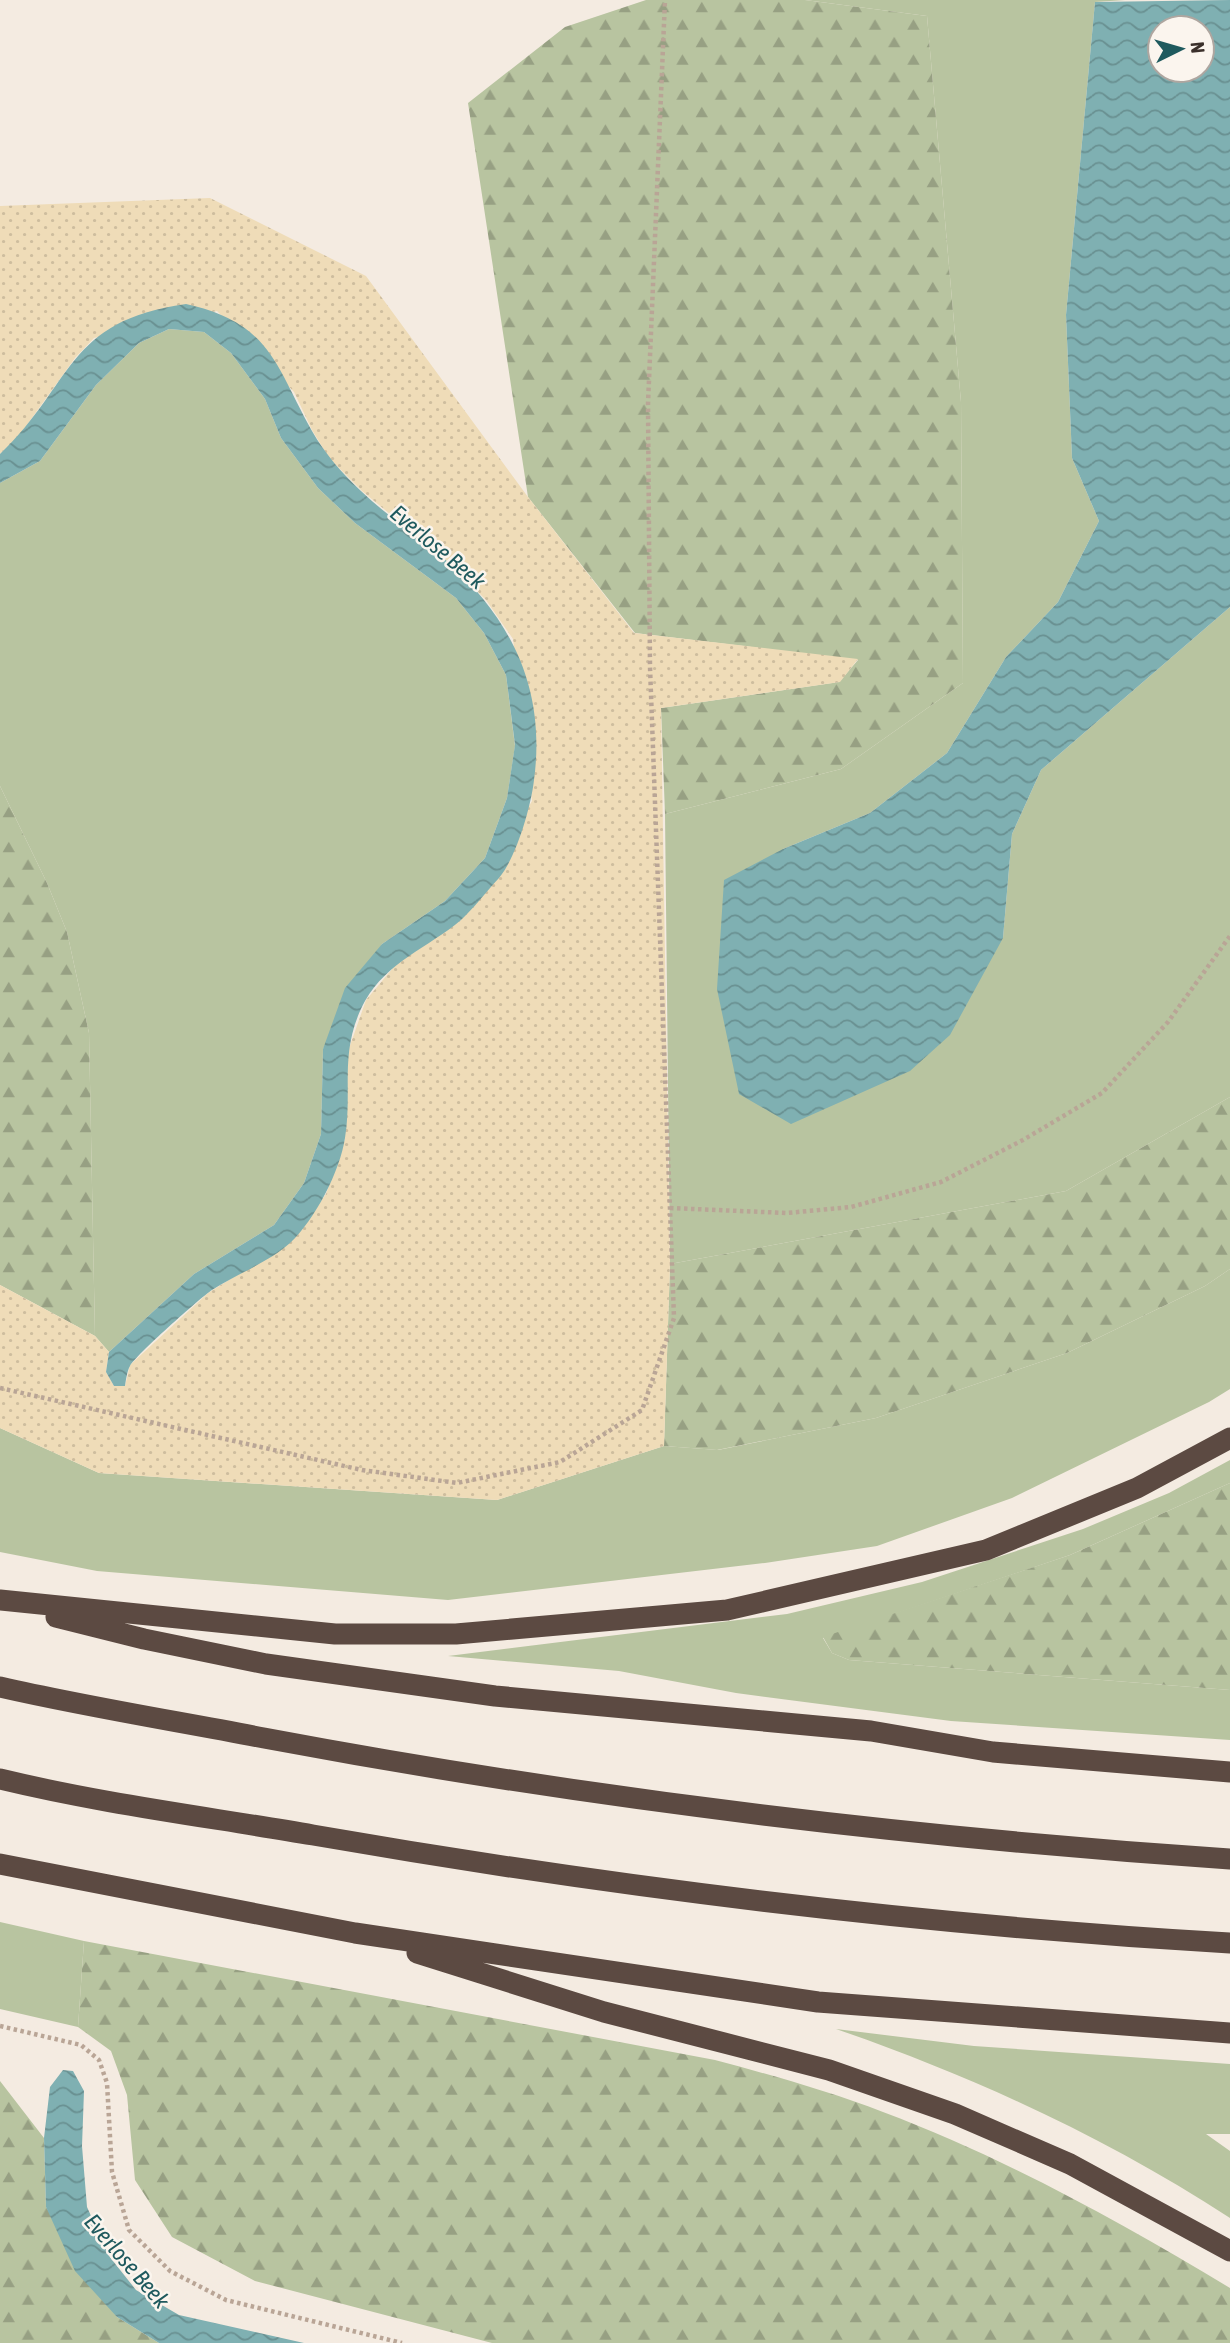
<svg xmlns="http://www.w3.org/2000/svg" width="1230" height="2343" font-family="'Asap Condensed',sans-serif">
	<defs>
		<pattern id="forest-firs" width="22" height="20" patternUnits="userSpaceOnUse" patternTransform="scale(1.75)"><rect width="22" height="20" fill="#b8c4a0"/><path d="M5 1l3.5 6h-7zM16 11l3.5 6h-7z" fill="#97a083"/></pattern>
		<pattern id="sand-dots" width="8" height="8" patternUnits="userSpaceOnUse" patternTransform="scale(1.75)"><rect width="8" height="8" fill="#efdcb8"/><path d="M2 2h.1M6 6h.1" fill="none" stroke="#cebd9e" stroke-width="1.8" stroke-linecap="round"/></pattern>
		<pattern id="water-waves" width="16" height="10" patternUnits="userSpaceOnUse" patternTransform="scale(1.75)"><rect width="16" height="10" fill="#7fb0b2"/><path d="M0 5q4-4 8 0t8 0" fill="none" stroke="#699091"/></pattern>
	</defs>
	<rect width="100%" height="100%" fill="#f4ebe1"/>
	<path fill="#b8c4a0" d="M805 0H1125L1095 2 1066 315 1072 458 1099 521 1058 602 1006 657 947 753 870 813 783 849 1003 938 1012 834 1041 770 1230 607V1097L1066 1191 670 1264 665 814 841 769 963 683 961 402 927 16Z
		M169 329 204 332 231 353 265 399 281 438 318 488 355 523 456 598 484 633 506 675 515 746 507 798 485 858 445 901 382 944 323 1049 321 1134 304 1183 274 1225 194 1274 109 1352 95 1336 89 1033 67 932 47 883 0 786V483L40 461 96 385 139 343Z
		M1230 1269V1389L1209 1402 1012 1498 877 1546 765 1563 448 1600 97 1571 0 1552V1428L99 1473 497 1500 664 1446 718 1450 876 1418 1067 1353 1205 1286Z
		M1230 1460V1483L1070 1555 823 1638 832 1653 849 1660 1230 1690V1740L951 1721 736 1693 619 1671 448 1656 787 1614 922 1582 1083 1529 1169 1493Z
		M0 1922 84 1941 78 2027 0 2009Z
		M836 2029 974 2046 1230 2064V2134H1206L1230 2151V2218C1107 2138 975 2077 836 2029Z"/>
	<path fill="url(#forest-firs)" d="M646 0H805L927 16 961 402 963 683 841 769 665 814 661 708 839 682 858 660 635 633 528 497 468 103 565 27Z
		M0 786 47 883 67 932 89 1033 95 1336 0 1285Z
		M1230 1097V1269L1205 1286 1067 1353 876 1418 717 1450 664 1446 670 1264 1066 1191Z
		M1230 1483V1690L849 1660 832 1653 823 1637 1070 1555Z
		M84 1941 715 2060C771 2075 828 2091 883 2112 1005 2158 1119 2221 1230 2288V2343H492L255 2281 172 2237 135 2180 127 2095 111 2051 78 2027Z
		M0 2081 44 2138 46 2207 117 2317 159 2343H0Z"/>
	<path fill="url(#sand-dots)" d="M210 198 366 276 528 497 634 633 858 659 840 682 661 708 670 1264 664 1446 497 1500 99 1473 0 1428V1285L95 1336 109 1352 106 1372 114 1386H125L130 1365 208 1293 290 1242 326 1194 345 1139 347 1054 366 1000 398 962 461 920 532 801 513 639 486 600 447 561 362 491 329 458 312 430 294 392 217 311 94 338 75 358 19 436 0 454V206Z"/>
	<path fill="url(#water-waves)" fill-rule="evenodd" d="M1230 0V607L1041 770 1012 834 1003 938 950 1035 910 1071 791 1124 739 1094 717 989 724 880 783 849 870 813 947 753 1006 657 1058 602 1099 521 1072 458 1066 315 1095 2ZM1202 28V70H1160V28Z
		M186 304C271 323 275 365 312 431 325 454 342 473 361 491 388 517 420 537 448 562 513 621 546 691 534 780 531 807 516 858 499 878 486 892 474 908 461 920 429 947 387 962 365 1001 338 1051 353 1089 345 1138 340 1171 315 1220 290 1243 269 1262 237 1274 212 1290 201 1297 134 1357 130 1366 127 1371 126 1380 125 1386H114L106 1372 109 1352 194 1274 274 1225 304 1183 321 1134 323 1049 345 988 382 944 445 901 485 858 507 798 515 745 506 675 484 633 456 598 355 523 318 488 281 438 265 399 231 353 204 332 169 329 139 343 96 385 40 461 0 483V454C74 384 65 321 186 304Z
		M63 2070 73 2071 84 2091 82 2146 87 2207 109 2256 136 2290 179 2315 304 2343H159L117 2317 75 2271 46 2207 44 2138 50 2087Z"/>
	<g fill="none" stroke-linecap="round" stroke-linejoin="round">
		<path stroke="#b9a596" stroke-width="4.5" stroke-dasharray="3.5 3.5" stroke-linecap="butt" d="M670 1208 787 1213 851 1207 941 1182 1023 1140 1102 1093 1168 1022 1230 936
			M0 1388 362 1470 457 1483 560 1462 642 1410 674 1318 650 667 648 404 665 0
			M0 2026 81 2045 99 2060 107 2083 112 2172 129 2230 170 2271 226 2300 402 2343"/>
		<path stroke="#5c4a42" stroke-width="21" d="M0 1600 335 1634H456L727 1610 986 1550 1137 1488 1230 1438
			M56 1617 144 1639 266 1664 495 1696 871 1731 993 1752 1230 1772
			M0 1687C87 1707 176 1721 264 1738 583 1798 906 1837 1230 1859
			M0 1779C103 1804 209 1817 313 1835 617 1888 922 1925 1230 1943
			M0 1864 355 1933 818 2002 1230 2033
			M417 1953 604 2012 829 2070 955 2114 1070 2164 1230 2251"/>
	</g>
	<g text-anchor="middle" stroke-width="5" stroke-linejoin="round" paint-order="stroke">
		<g font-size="23" font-style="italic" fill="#1f5a5e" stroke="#fbf5ee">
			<text transform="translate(438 547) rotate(40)" y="8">Everlose Beek</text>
			<text transform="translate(127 2261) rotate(49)" y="8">Everlose Beek</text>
		</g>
	</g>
	<g transform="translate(1181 49) rotate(85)"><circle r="33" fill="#fbf5ee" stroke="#aea6a0" stroke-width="2"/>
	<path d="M0-5L12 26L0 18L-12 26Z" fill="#1f5a5e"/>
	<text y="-10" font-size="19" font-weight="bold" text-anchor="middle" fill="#3b302b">N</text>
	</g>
</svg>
